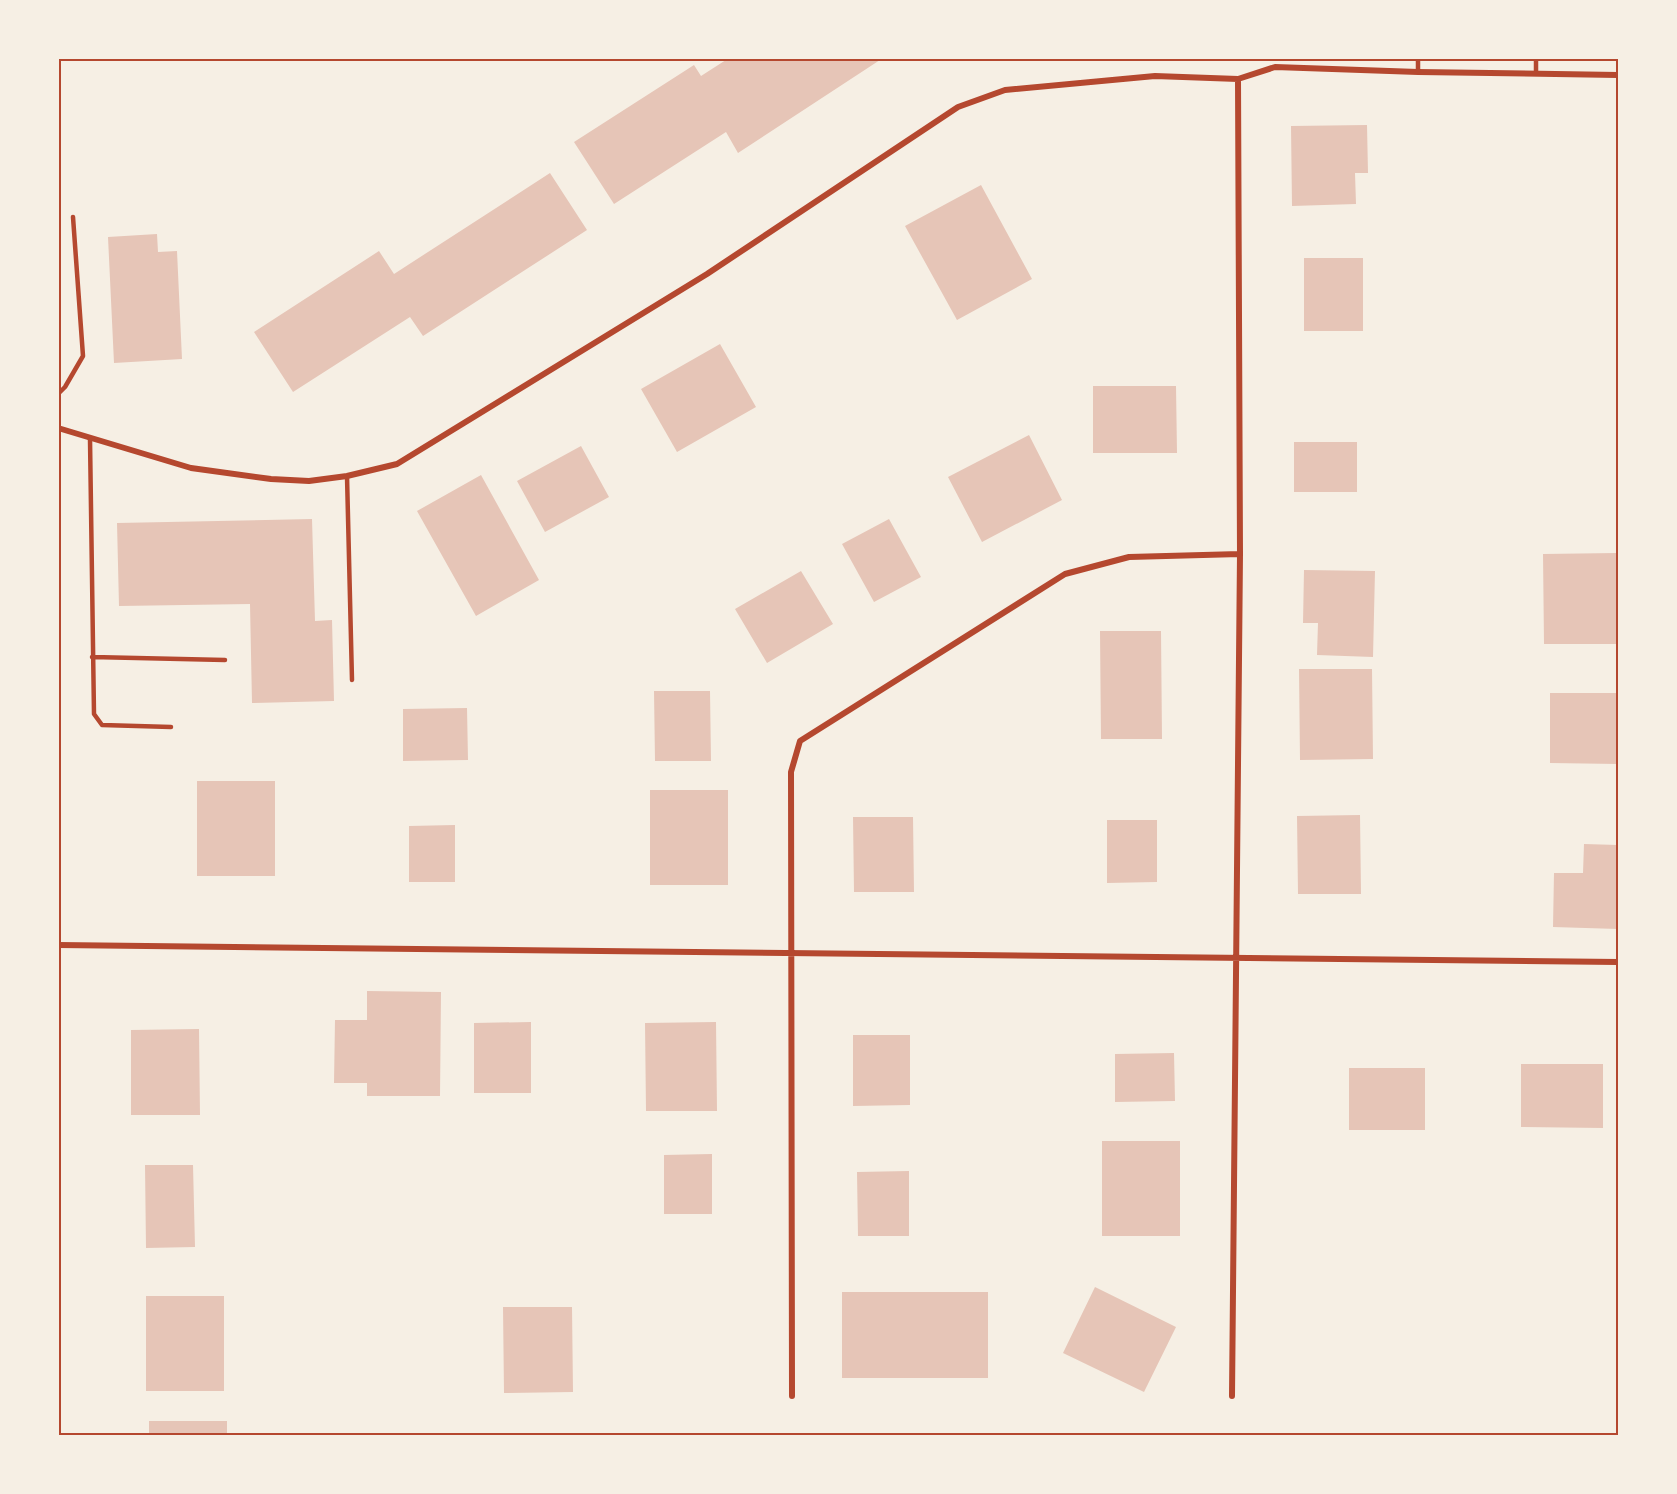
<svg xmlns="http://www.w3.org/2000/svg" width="1677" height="1494" font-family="'Open Sans',sans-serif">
	<rect width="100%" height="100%" fill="#f6efe4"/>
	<path fill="#e6c5b7" d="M729 58H883L738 153 726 132 614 204 574 142 694 65 701 76Z
		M1367 125 1368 173H1355L1356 204 1292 206 1291 126Z
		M550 173 587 230 423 336 410 317 293 392 254 332 379 251 394 274Z
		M981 185 1032 279 957 320 905 226Z
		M157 234 158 252 177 251 182 359 114 363 108 237Z
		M1304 258H1363V331H1304Z
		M720 344 756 407 677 452 641 389Z
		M1093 386H1176L1177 453H1093Z
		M1029 435 1062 500 982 542 948 477Z
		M1294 442H1357V492H1294Z
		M581 446 609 497 545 532 517 481Z
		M481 475 539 580 476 616 417 511Z
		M312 519 315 621 332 620 334 701 252 703 250 604 119 606 117 523Z
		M889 519 921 577 874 602 842 544Z
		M1616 553 1617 644H1544L1543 554Z
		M1304 570 1375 571 1373 657 1317 655 1318 623H1303Z
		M801 571 833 624 767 663 735 609Z
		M1100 631H1161L1162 739H1101Z
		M1299 669H1372L1373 759 1300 760Z
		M654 691H710L711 761H655Z
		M1550 693H1618V764L1550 763Z
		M467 708 468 760 403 761V709Z
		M197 781H275V876H197Z
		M650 790H728V885H650Z
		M1360 815 1361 894H1298L1297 816Z
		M853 817H913L914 892H854Z
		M1107 820H1157V882L1107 883Z
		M455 825V882H409V826Z
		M1584 844 1618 845V929L1553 927 1554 873H1583Z
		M367 991 441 992 440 1096H367V1083H334L335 1020H367Z
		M531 1022V1093H474V1023Z
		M716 1022 717 1111H646L645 1023Z
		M199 1029 200 1115H131V1030Z
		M853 1035H910V1105L853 1106Z
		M1174 1053 1175 1101 1115 1102V1054Z
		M1521 1064H1603V1128L1521 1127Z
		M1349 1068H1425V1130H1349Z
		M1102 1141H1180V1236H1102Z
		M712 1154V1214H664V1155Z
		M145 1165H193L195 1247 146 1248Z
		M909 1171V1236H858L857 1172Z
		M1095 1287 1176 1327 1144 1392 1063 1353Z
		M842 1292H988V1378H842Z
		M146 1296H224V1391H146Z
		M503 1307H572L573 1392 504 1393Z
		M149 1421H227V1436H149Z"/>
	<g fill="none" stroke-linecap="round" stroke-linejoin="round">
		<path stroke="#b5482f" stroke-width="4.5" d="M1418 72V58
			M1536 73V58
			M58 394 65 387 83 356 73 217
			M90 439 94 714 102 725 171 727
			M347 476 352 680
			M92 657 225 660"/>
		<path stroke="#b5482f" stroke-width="6" d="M58 428 191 468 271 479 309 481 347 476 397 464 707 274 958 107 1005 90 1155 76 1238 79 1275 67 1418 72 1618 75
			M58 945 1618 962
			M792 1396 791 772 800 741 1065 574 1129 557 1240 554
			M1232 1396 1240 554 1238 79"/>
	</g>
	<rect width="1677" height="1494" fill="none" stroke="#f6efe4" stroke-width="120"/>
	<rect x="60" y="60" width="1557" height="1374" fill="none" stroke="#b5482f" stroke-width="2"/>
</svg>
